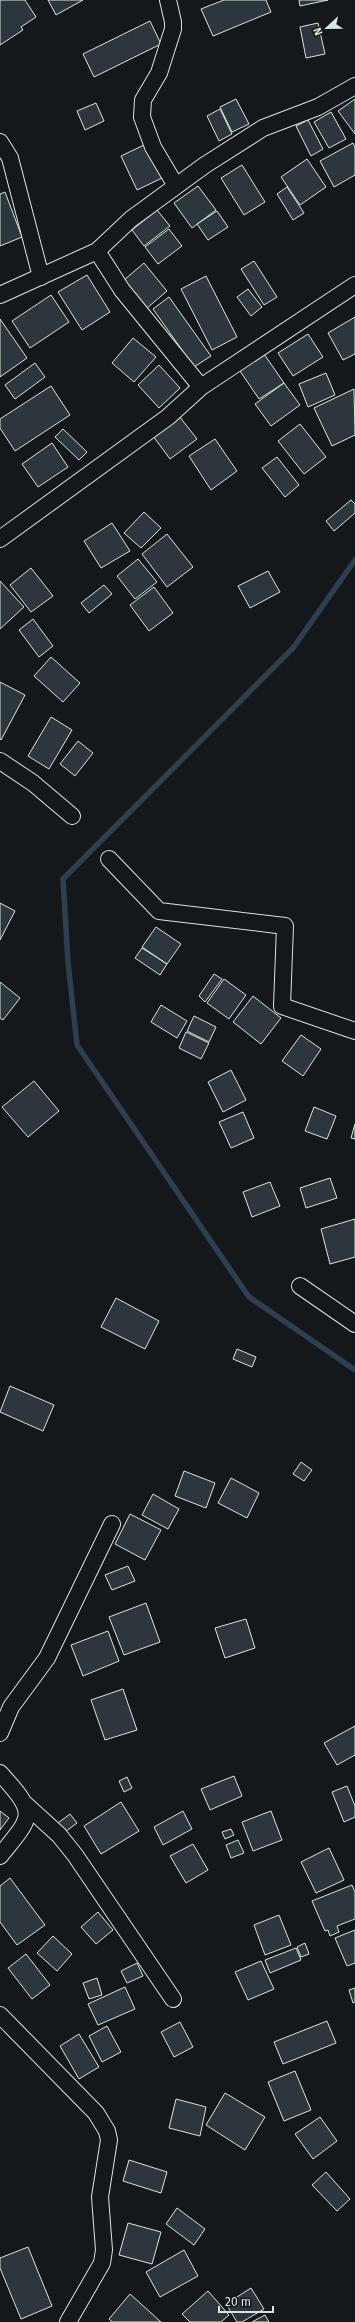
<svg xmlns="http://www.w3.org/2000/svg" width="355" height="2322" font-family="'Fira Sans',sans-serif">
	<rect width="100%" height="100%" fill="#14181c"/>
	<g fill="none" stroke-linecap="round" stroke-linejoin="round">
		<path stroke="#2f3f4d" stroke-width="5.5" d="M355 560 293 648 63 879 68 962 77 1045 249 1297 355 1370"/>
	</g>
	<path fill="#2c363c" stroke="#d8e6dc" d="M0 0H25L36 17 21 27 23 30 0 45Z
		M48 0H83L56 15Z
		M224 0H266L271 12 213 36 201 9Z
		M299 0H328L300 6Z
		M150 21 161 44 94 77 83 54Z
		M318 23 325 54 306 58 300 27Z
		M236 99 249 124 232 132 220 107Z
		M355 99V134L338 111Z
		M96 103 104 121 85 130 77 111Z
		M220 109 232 134 219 141 207 116Z
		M331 112 346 139 329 148 314 122Z
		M308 120 323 149 311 156 296 126Z
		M353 143 355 147V175L334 187 320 161Z
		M146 144 162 178 137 190 121 156Z
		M307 159 326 187 300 205 281 177Z
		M242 165 265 202 244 215 221 178Z
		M198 186 216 210 192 228 174 203Z
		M287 187 304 213 293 220 277 194Z
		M5 192 22 237 0 246V194Z
		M157 210 170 226 144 246 132 230Z
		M217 211 228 227 208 240 197 224Z
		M169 229 182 246 158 264 145 247Z
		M254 261 277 297 264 305 241 269Z
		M144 263 167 291 147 308 124 280Z
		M87 275 110 312 82 330 58 292Z
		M206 276 237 337 212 350 181 289Z
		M248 289 262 307 251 316 237 297Z
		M51 295 69 322 30 348 12 321Z
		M169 297 211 356 194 367 153 309Z
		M355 317V354L343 360 328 333Z
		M0 319 27 358 0 377Z
		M308 334 323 357 293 376 278 353Z
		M133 338 156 357 134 382 112 363Z
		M264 354 284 383 259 399 240 371Z
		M35 363 45 377 15 399 5 385Z
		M159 365 180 388 159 408 138 385Z
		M326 373 335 395 308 407 299 384Z
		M284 383 300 405 271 426 255 404Z
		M51 386 70 415 15 451 0 428V419Z
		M354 389 355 435 332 446 314 408Z
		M179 416 197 439 170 459 153 436Z
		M300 424 326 457 304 474 278 441Z
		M63 429 87 452 79 460 55 437Z
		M215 439 237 471 211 490 189 456Z
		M52 443 68 467 38 487 22 464Z
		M277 457 299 485 285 497 262 468Z
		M351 500 355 504V513L334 531 326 521Z
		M144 512 161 528 141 548 124 533Z
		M112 523 130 551 101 568 84 541Z
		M167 534 193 567 167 587 142 554Z
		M138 559 157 582 135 599 117 576Z
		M31 568 53 596 31 612 10 585Z
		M268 571 280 592 250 608 238 586Z
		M0 581 24 607 0 629Z
		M104 585 112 594 89 613 81 603Z
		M154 587 173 613 149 631 130 605Z
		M33 619 53 646 39 657 19 630Z
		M51 657 80 683 63 702 34 676Z
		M0 682 25 695 1 740 0 739Z
		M51 717 72 730 49 769 28 756Z
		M78 741 93 753 75 776 60 764Z
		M0 903 15 911 0 940Z
		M156 927 181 944 167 964 142 947Z
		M142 948 167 964 160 975 135 958Z
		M214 974 222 979 205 1002 199 996Z
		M224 979 246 995 229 1019 207 1003Z
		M0 982 20 998 3 1020 0 1018Z
		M253 996 281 1018 261 1044 233 1022Z
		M161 1005 187 1021 177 1038 151 1022Z
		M194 1016 216 1027 209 1042 187 1031Z
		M186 1032 209 1043 201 1059 179 1048Z
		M301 1035 321 1049 303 1076 282 1061Z
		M231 1070 246 1100 223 1112 208 1082Z
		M34 1081 59 1111 28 1137 2 1107Z
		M314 1107 336 1116 327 1139 305 1131Z
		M243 1112 254 1138 231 1148 219 1122Z
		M355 1124V1139L351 1138Z
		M330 1178 337 1198 306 1208 300 1188Z
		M270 1182 280 1206 252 1217 243 1192Z
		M355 1219V1257L330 1264 321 1229Z
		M116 1298 159 1321 145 1349 101 1327Z
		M237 1349 256 1357 252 1367 233 1359Z
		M10 1386 54 1405 43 1431 0 1412Z
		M301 1462 312 1470 304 1481 293 1474Z
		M184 1471 215 1483 206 1508 175 1496Z
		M231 1478 259 1493 247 1518 218 1503Z
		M153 1494 179 1509 168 1529 142 1515Z
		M130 1514 161 1530 145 1560 115 1544Z
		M128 1566 135 1581 112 1590 105 1575Z
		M146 1603 160 1642 124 1655 109 1617Z
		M246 1619 255 1648 225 1658 215 1628Z
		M108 1631 119 1661 83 1676 71 1645Z
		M123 1689 137 1730 105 1740 91 1700Z
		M355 1726V1755L337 1765 324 1743Z
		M234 1776 242 1796 210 1810 201 1789Z
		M127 1777 132 1788 124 1792 119 1781Z
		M347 1786 355 1806V1817L344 1822 332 1792Z
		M121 1802 139 1831 101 1854 84 1826Z
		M0 1811 9 1818 0 1830Z
		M183 1811 192 1829 163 1845 154 1827Z
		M271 1811 282 1840 253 1851 242 1822Z
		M70 1814 77 1823 65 1832 58 1823Z
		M231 1829 234 1835 225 1839 222 1832Z
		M238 1840 244 1853 231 1858 226 1845Z
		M193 1844 208 1870 186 1883 170 1856Z
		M329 1848 344 1880 316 1893 301 1862Z
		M10 1878 45 1925 17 1945 0 1922V1886Z
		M352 1885 355 1892V1919L337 1926 339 1932 330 1936 328 1930 325 1931 312 1901Z
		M98 1912 113 1930 96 1944 81 1927Z
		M279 1915 291 1945 265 1955 254 1925Z
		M355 1930V1963L347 1966 335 1938Z
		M53 1936 72 1954 57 1971 37 1953Z
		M305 1943 309 1954 301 1957 297 1947Z
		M296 1948 301 1960 270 1973 265 1960Z
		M26 1954 50 1985 32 1999 8 1968Z
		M261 1961 274 1989 248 2000 235 1972Z
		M137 1963 143 1976 127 1983 121 1971Z
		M97 1978 102 1995 89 1999 83 1983Z
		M125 1987 135 2009 98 2025 88 2004Z
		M355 1988V2002L353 2003 349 1990Z
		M327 2021 336 2043 283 2064 274 2042Z
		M180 2022 193 2047 174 2057 161 2032Z
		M107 2026 121 2052 102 2062 89 2036Z
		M79 2034 99 2067 79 2079 60 2046Z
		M295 2071 311 2110 284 2121 268 2082Z
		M225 2093 265 2117 245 2150 206 2125Z
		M176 2099 206 2107 200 2136 169 2128Z
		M320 2117 337 2141 313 2159 295 2134Z
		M129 2160 167 2172 161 2193 123 2181Z
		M326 2172 350 2199 337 2211 312 2185Z
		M177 2208 205 2229 194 2245 166 2224Z
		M128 2223 161 2232 152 2264 119 2255Z
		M28 2247 52 2306 21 2319 0 2268V2258Z
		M184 2250 198 2276 160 2297 146 2272Z
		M251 2288 264 2309 242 2322H237L226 2304Z
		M208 2291 229 2315 221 2322H190L182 2314Z
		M130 2294 161 2322H112L109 2319Z
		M265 2315 269 2322H252Z"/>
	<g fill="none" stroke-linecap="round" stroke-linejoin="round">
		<defs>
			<path id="minor" d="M168 0 173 22V29L159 73 143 100 142 117 153 147 176 186
				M0 142 10 158 41 277
				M97 251 122 290 201 387
				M0 295 97 251 131 219 205 165 263 128 318 107 355 86
				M0 539 168 417 201 387 355 285
				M0 761 33 783 72 816
				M109 859 159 911 285 926 282 1006 355 1031
				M300 1286 355 1324
				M0 1733 11 1707 47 1658 112 1524
				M0 1773C38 1815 33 1815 0 1856
				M25 1804 59 1835 75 1855 173 1999
				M0 2015 96 2113 107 2131 109 2140 100 2197 104 2250 102 2263 68 2322"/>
		</defs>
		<use href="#minor" stroke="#d8e6dc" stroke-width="18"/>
		<use href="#minor" stroke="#14181c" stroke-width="16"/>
	</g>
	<g transform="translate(327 28) rotate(248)" stroke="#14181c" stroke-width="3" paint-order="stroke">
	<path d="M0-3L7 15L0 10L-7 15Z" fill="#d8e6dc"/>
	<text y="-6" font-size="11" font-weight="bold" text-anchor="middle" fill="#d8e6dc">N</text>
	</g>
	<path d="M219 2306v6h54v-6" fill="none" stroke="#d8e6dc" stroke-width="2"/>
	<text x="225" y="2306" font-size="12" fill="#d8e6dc" stroke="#14181c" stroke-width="3" paint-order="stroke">20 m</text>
</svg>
